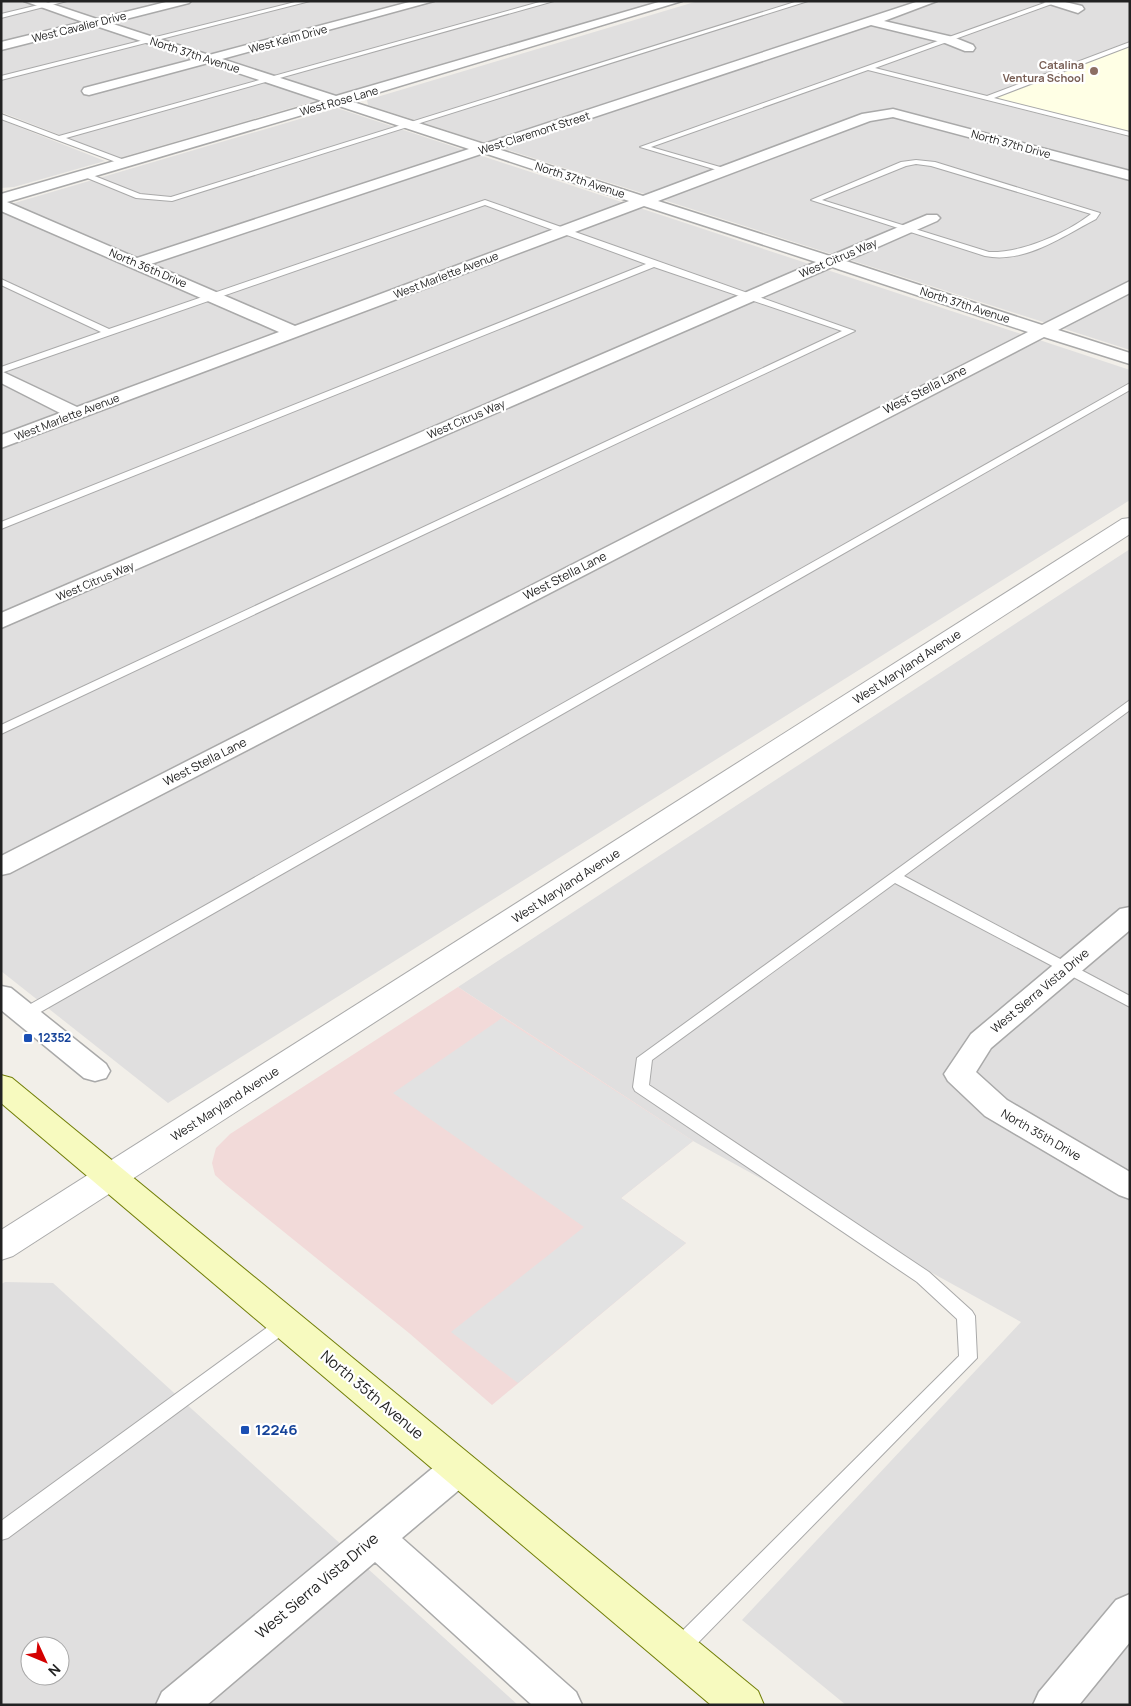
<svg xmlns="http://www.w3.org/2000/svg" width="1131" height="1706" font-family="Manrope,sans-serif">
	<rect width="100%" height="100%" fill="#f2efe9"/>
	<path fill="#e0dfdf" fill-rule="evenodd" d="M1 1H659L119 158 1 112Z
		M698 1H1130V41L981 99 1130 137V350L368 105 367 100Z
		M337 108 1130 370V500L168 1103 1 971V207Z
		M1 121V120L105 161 14 187 1 188Z
		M1130 549V1705H846L742 1620 1021 1322 693 1141 458 987Z
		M5 1282 53 1283 518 1705H1V1284ZM30 1646H60V1676H30Z"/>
	<path fill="#f2dad9" d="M458 987 693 1141 621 1198 686 1243 492 1405 409 1333 226 1185 215 1175 212 1163 216 1148 230 1134Z"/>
	<path fill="#ffffe5" d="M1130 44V134L987 98Z"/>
	<path fill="#e2e2e2" d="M502 1018 693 1141 621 1198 686 1243 518 1383 451 1332 584 1227 393 1093Z"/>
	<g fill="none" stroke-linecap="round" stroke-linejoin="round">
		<defs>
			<path id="service" d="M55 1H67L1 18V14Z
				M299 1H310L1 80V76Z
				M543 1H554L66 138 127 161 128 163 124 165 1 119V114L59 136Z
				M798 1H808L172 201 136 198 80 175 87 173 140 194 171 197Z
				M1050 1H1060L875 68 987 96 1130 42V46L994 98 1130 132V136L868 70 651 147 727 169V173L640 147Z
				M916 160 935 162 1100 213 1096 219C1063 236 1025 264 985 256L811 200 901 162ZM916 164 931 166 1091 214C1065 234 1022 253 989 252L822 200 906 166Z
				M485 200 855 331 1 734V725L842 331 654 267 1 529V522L646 264 485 205 1 373V367L101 332 1 285V279L109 329Z
				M1130 383V390L30 1018H20L17 1014 20 1010Z
				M1130 700V710L904 876 1130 996V1007L895 883 652 1060 649 1085 929 1272 972 1311 975 1316 977 1358 686 1655 679 1658 672 1655 669 1648 672 1641 959 1356 957 1319 917 1282 635 1091 633 1087 637 1058Z
				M286 1316 292 1318 295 1323 292 1328 8 1538 1 1540V1521L280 1318Z"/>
			<path id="minor" d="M24 1H43L97 19 170 1H191L189 3 110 23 209 55 413 1H434L222 59 336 96 662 1H682L350 101 484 144 919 1H937L884 21 953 37 973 45 975 48 973 51H965L945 43 871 25 498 149 643 196 862 114 893 109 1130 171V180L893 117 870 121 658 201 830 256 927 215H937L940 218 937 221 846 261 1042 325 1130 281V293L1058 330 1130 353V364L1044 337 10 873 1 875V856L1028 332 832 267 1 628V613L816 262 644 206 1 448V435L60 413 1 383V371L77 407 279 332 1 211V194L322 101 208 63 89 95 84 94 82 91 84 88 195 59 96 26 1 50V42L83 22ZM336 105 469 149 137 258 7 202ZM484 153 629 201 295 326 151 264Z
				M1040 1H1061L1082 6 1084 9 1078 13Z
				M1130 907V930L991 1048 976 1072 1007 1100 1130 1172V1199L1119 1195 985 1116 948 1081 944 1074 971 1034 1120 909Z
				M1 986 11 988 106 1064 110 1071 106 1078 95 1081 84 1078 1 1010Z
				M459 1453 472 1457 477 1468 472 1479 402 1538 576 1692 582 1705H532L375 1562 207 1705H156L162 1692 446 1457Z
				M1130 1594V1642L1079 1705H1033L1039 1692 1116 1600Z"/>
			<path id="tertiary" d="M1130 518V534L13 1256 1 1260V1230L1122 519Z"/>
			<path id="secondary" d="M1 1075 12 1078 758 1691 764 1705H711L1 1103Z"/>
		</defs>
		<use href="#service" stroke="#a9a9a9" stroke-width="2"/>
		<use href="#minor" stroke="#a9a9a9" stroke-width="3"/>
		<use href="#tertiary" stroke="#a9a9a9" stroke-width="2"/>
		<use href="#secondary" stroke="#707d05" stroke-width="2"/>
		<use href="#service" fill="#fff" fill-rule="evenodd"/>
		<use href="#minor" fill="#fff" fill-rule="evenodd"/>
		<use href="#tertiary" fill="#fff" fill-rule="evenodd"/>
		<use href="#secondary" fill="#f7fabf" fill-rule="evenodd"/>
	</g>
	<circle fill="#8d6e63" stroke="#fff" stroke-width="2" cx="1094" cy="71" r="5"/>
	<g fill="#1a4fb4" stroke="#fff" stroke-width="2">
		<rect x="23" y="1033" width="10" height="10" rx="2.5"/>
		<rect x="240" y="1425" width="10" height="10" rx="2.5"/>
	</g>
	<g text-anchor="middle" stroke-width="4.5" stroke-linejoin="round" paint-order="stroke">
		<g font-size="11" fill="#222" stroke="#fff">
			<text transform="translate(79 27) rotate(-14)" y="4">West Cavalier Drive</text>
			<text transform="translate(288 39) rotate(-15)" y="4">West Keim Drive</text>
			<text transform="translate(195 55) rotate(18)" y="4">North 37th Avenue</text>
			<text transform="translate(339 101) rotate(-16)" y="4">West Rose Lane</text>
			<text transform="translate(534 133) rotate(-18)" y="4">West Claremont Street</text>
			<text transform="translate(1011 144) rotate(15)" y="4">North 37th Drive</text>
			<text transform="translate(580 180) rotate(18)" y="4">North 37th Avenue</text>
			<text transform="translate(838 258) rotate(-23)" y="4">West Citrus Way</text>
			<text transform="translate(148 268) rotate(23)" y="4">North 36th Drive</text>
			<text transform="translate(446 275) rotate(-21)" y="4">West Marlette Avenue</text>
			<text transform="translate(965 305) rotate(18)" y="4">North 37th Avenue</text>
			<text transform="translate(67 417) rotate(-21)" y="4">West Marlette Avenue</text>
			<text transform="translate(466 419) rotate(-23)" y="4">West Citrus Way</text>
			<text transform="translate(95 581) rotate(-23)" y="4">West Citrus Way</text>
		</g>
		<g font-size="11" font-weight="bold" fill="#785e54" stroke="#fff" text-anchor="end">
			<text x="1084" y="69">Catalina<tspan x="1084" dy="13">Ventura School</tspan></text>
		</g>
		<g font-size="12" fill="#222" stroke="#fff">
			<text transform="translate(925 390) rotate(-27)" y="4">West Stella Lane</text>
			<text transform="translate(565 576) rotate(-27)" y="4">West Stella Lane</text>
			<text transform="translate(907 667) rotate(-33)" y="4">West Maryland Avenue</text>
			<text transform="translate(205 762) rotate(-27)" y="4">West Stella Lane</text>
			<text transform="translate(566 886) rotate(-33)" y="4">West Maryland Avenue</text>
			<text transform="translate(1040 991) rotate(-40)" y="4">West Sierra Vista Drive</text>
			<text transform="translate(225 1104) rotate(-33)" y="4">West Maryland Avenue</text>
			<text transform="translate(1041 1135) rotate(30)" y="4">North 35th Drive</text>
		</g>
		<g font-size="12" font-weight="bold" fill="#164399" stroke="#fff" text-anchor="start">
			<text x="38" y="1042">12352</text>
		</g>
		<g font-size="15" fill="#222" stroke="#fff">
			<text transform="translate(372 1395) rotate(40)" y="5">North 35th Avenue</text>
			<text transform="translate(317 1586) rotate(-40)" y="5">West Sierra Vista Drive</text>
		</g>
		<g font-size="15" font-weight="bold" fill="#164399" stroke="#fff" text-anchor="start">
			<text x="255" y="1435">12246</text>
		</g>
	</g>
	<rect width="1131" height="1706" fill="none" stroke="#222222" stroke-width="5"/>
	<g transform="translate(45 1661) rotate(134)"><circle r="24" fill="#ffffff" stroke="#a7a7a7"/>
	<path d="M0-4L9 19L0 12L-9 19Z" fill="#d40000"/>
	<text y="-8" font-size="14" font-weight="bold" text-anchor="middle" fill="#222222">N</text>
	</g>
</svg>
